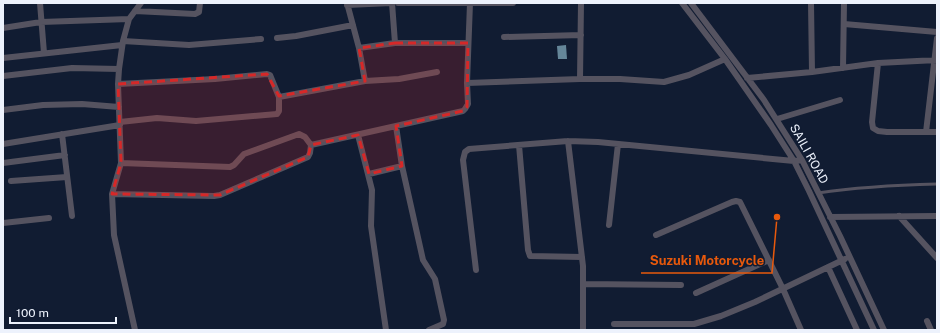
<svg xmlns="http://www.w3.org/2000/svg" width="940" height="333" font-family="'Public Sans',sans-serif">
	<rect width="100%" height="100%" fill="#111c32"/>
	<path fill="#658699" d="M566 45 567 59H558L557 46Z"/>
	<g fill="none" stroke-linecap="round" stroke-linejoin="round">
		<path stroke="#555360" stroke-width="3" d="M818 193C858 187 897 185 937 184"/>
		<path stroke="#555360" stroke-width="6" d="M40 3 44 53
			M347 3 359 48 365 81
			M392 3 395 43
			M398 3H513
			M682 3 725 59 771 125 794 161 809 191 874 330
			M691 3 764 100 802 160 840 236 884 330
			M811 3 812 72
			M347 5 391 3
			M135 11 195 14 199 12 200 3
			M844 24 937 32
			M3 28 41 22 129 19
			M504 37 581 35
			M277 38 296 36 353 25
			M123 41 189 45 261 39
			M359 48 395 43H468
			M3 58 122 45
			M878 63 872 122 873 128 878 131 887 132H937
			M843 68 844 3
			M3 76 72 68 119 69
			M747 78 812 72 878 63 937 60
			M580 79 581 3
			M467 83 580 79H620L664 82 689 75 725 59
			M118 84 215 79 267 74 270 75 279 97 365 81 399 79 437 72
			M3 110 43 105 82 104 119 107
			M777 119 840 100
			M120 122 157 118 196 121 277 114 279 111V97
			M396 126 402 166 423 260 435 279 444 320 443 324 429 330
			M926 132 937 38
			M62 134 72 216
			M358 135 372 190 371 226 386 330
			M568 141 583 266V330
			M3 144 120 125
			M519 145 528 250 530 256 582 257
			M3 163 65 155
			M121 163 230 167 234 165 244 154 299 134 305 137 311 145
			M369 174 402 166
			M11 181 67 177
			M112 194 214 196 220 195 308 157 310 153 311 145 463 111 465 109 468 104 467 83 470 3
			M899 216 937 258
			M830 217 937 216
			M3 223 49 218
			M609 225 618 144
			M656 235 732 202 736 201 740 202 783 289 801 330
			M828 267 857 330
			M476 270 463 160 465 152 469 149 568 141 598 142 794 161 802 160
			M583 284 681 285
			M696 293 769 260
			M927 321 931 330
			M614 324H694L721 316 755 302 845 259
			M135 330 114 235 112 194 121 163 118 84 119 69 123 41 129 19 141 3"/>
	</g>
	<path fill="#d62828" fill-opacity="0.2" stroke="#d62828" stroke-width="3" stroke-dasharray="8 5" stroke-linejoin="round" d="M395 43H468L467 107 463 111 396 126 402 166 369 174 358 135 311 145 308 157 220 195 112 194 121 163 118 84 267 74 279 96 365 81 359 48Z"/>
	<g text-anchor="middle" stroke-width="3" stroke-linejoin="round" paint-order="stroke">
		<g font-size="12" fill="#edf2fc" stroke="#111c32">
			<text transform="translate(809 154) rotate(61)" y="4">SAILI ROAD</text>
		</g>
	</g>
	<path fill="none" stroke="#e8590c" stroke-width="1.5" d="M777 217L772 273H641"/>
	<circle fill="#e8590c" stroke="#111c32" stroke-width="1.5" cx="777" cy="217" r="4"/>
	<g font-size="13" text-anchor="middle" font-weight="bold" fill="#e8590c" stroke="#111c32" stroke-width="3" stroke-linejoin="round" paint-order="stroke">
		<text x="707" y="265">Suzuki Motorcycle</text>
	</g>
	<rect width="940" height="333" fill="none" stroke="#edf2fc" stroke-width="8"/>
	<path d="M10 317v6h106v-6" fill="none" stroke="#edf2fc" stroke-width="2"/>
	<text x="16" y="317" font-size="12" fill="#edf2fc" stroke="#111c32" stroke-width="3" paint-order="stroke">100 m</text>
</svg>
